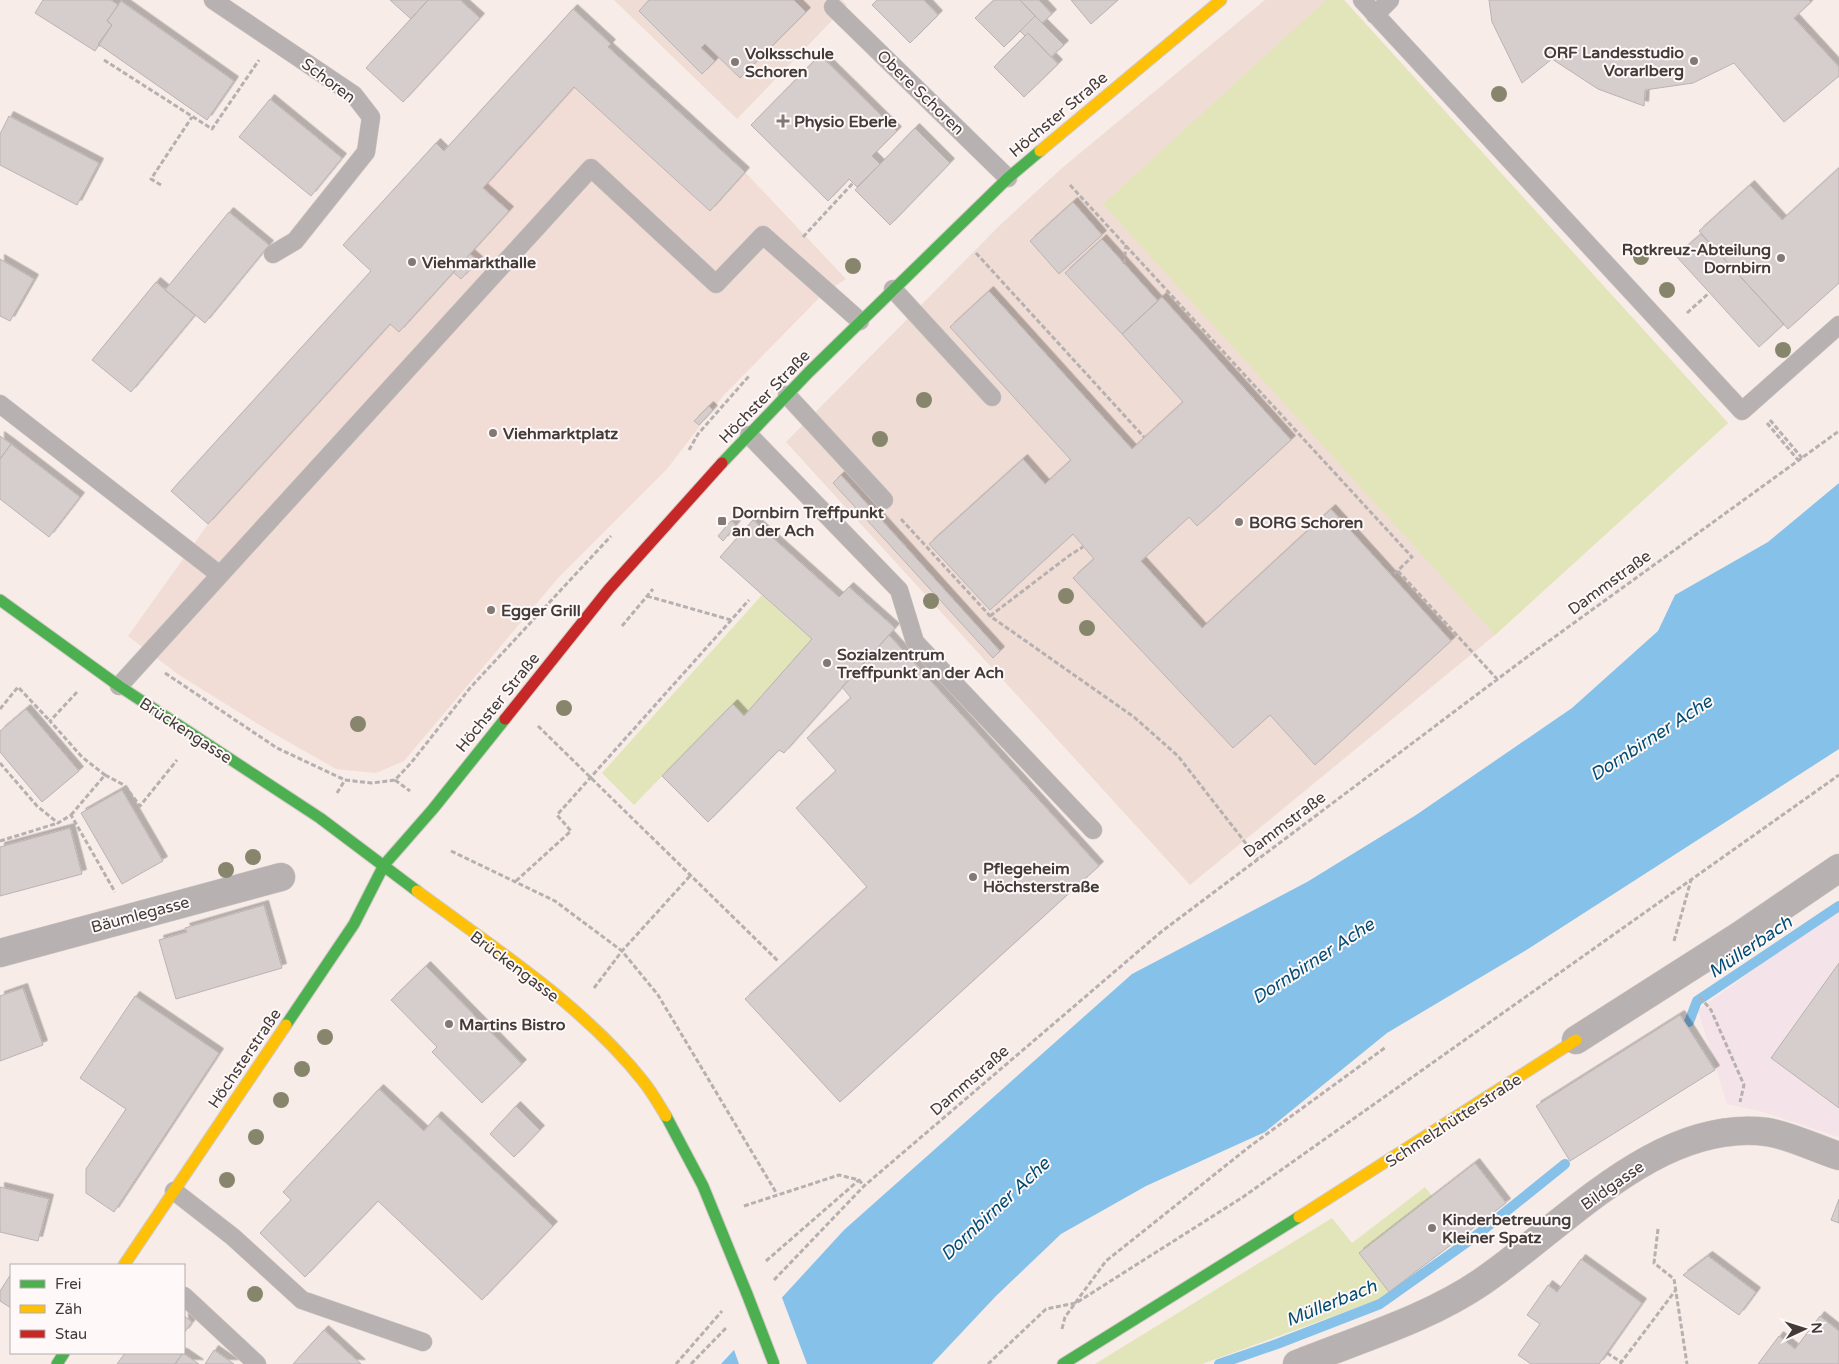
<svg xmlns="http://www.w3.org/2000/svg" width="1839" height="1364" font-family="'Varela Round',sans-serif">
	<defs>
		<filter id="shadow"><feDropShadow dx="4.5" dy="-4.5" stdDeviation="0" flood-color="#0004"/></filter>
	</defs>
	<rect width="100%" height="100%" fill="#f7ece7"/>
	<path fill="#f2ddd6" d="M574 87 709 210 745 172 846 279 822 295 723 396 667 469 559 577 404 761 376 773 336 769 271 732 179 675 128 636 208 524 390 324 508 211 483 188Z"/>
	<path fill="#f4e3e8" d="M1839 908V1137L1763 1112 1727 1104 1698 1010Z"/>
	<path fill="#efddd5" d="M614 0H842L847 5 737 119Z
		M1265 0H1344L1728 423 1495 635 1190 885 786 442 1001 224 1062 168Z"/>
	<path fill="#e2e5b9" d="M1326 0H1344L1728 423 1495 635 1103 204Z
		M762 595 812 639 744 716 732 704 634 805 602 773Z
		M1425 1187 1432 1196 1359 1253 1391 1295 1202 1364H1095L1332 1218 1352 1243Z"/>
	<path fill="#86c1ea" d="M1839 483V749L1528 949 1387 1033 1265 1132 1146 1186 1061 1234 996 1296 932 1364H721L844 1230 1132 974 1307 882 1416 815 1572 708 1658 631 1675 595 1768 542Z"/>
	<path fill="#f7ece7" d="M781 1295 807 1364H739L733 1347Z"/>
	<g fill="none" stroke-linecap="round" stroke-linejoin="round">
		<path stroke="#86c1ea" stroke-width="10" d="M1689 1022 1697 1001 1839 906
			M1219 1364 1277 1344 1380 1304 1473 1238 1565 1164"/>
	</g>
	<path fill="#d6cecd" stroke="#bbb3b3" filter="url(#shadow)" d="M43 0H111L118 5 107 21 112 25 95 51 35 13Z
		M390 0H428L411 19Z
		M428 0H460L480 18 403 102 366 68Z
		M649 0H794L806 12 740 78 705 44 701 48 715 61 702 74 639 11Z
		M877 0H924L938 15 910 43 872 5Z
		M994 0H1020L1035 16 1004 47 975 18Z
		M1020 0H1039L1052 14 1042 23Z
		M1071 0H1118L1091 24Z
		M1489 0H1809L1811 2 1794 18 1839 67V76L1784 122 1734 63 1693 83 1645 90 1644 106 1598 89 1552 59 1522 83 1492 22Z
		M121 1 234 81 207 120 98 44 112 25 107 21Z
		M573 9 611 44 608 47 745 172 710 211 574 87 483 188 509 211 399 332 390 324 208 524 171 491 371 271 343 245 436 143 444 151Z
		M1035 16 1064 45 1051 57 1028 33 1025 36 1020 31Z
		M1028 33 1058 64 1024 97 994 67Z
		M820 55 897 131 872 156 880 164 857 187 849 179 828 201 751 125Z
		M270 99 342 158 311 196 239 137Z
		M9 116 99 163 77 205 0 165V134Z
		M915 128 950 163 890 225 855 190Z
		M1839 168V283L1788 329 1699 231 1750 185 1782 220Z
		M1073 202 1102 235 1059 274 1030 241Z
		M229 212 269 245 205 323 165 290Z
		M1701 234 1784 324 1759 347 1676 256Z
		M1102 239 1158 301 1122 334 1065 273Z
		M470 254 478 261 461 279 453 272Z
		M0 259 34 279 10 321 0 316Z
		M156 282 195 315 131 392 92 360Z
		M989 291 1132 449 1183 402 1122 334 1162 297 1291 440 1197 526 1189 517 1141 561 1202 628 1331 509 1451 641 1315 765 1270 715 1233 748 1073 578 1094 559 1073 534 990 610 929 544 1023 459 1045 484 1071 460 950 327Z
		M709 406 713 410 699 425 694 421Z
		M0 436 11 444 0 459Z
		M11 444 80 497 49 537 0 499V459Z
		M841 475 1000 651 993 658 833 483Z
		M753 520 839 597 849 587 895 628 784 753 779 750 708 822 662 776 733 704 744 716 812 639 720 557Z
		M731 521 736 525 723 541 718 536Z
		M889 635 1099 866 840 1102 745 999 867 887 796 808 836 771 807 738 851 698 842 687Z
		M26 709 79 771 42 802 0 752V731Z
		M122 790 163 861 122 884 81 813Z
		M70 828 82 874 0 896V847Z
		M264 905 282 968 176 999 159 940 187 932 185 928Z
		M1839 963V1108L1771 1058Z
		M426 966 522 1064 482 1103 432 1052 437 1047 391 1000Z
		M23 988 43 1045 0 1061V996Z
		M135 996 219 1053 114 1212 86 1193V1169L126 1109 80 1078Z
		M1680 1015 1715 1070 1570 1161 1536 1106Z
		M379 1089 424 1131 437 1116 553 1226 482 1300 378 1201 305 1277 260 1233 291 1200 283 1192Z
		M516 1106 540 1130 514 1157 490 1134Z
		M1475 1163 1506 1203 1389 1292 1359 1253Z
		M0 1187 49 1199 38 1241 0 1232Z
		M1839 1199V1223L1831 1220Z
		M1708 1256 1756 1292 1739 1315 1683 1275Z
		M1581 1259 1642 1303 1599 1364H1531L1518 1355 1540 1324 1527 1315 1548 1285 1557 1292Z
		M11 1274V1308L0 1301V1291Z
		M184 1316 192 1322 184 1333Z
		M1820 1316 1839 1331V1364H1758L1779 1336 1795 1349Z
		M324 1330 361 1364H293Z
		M214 1350 234 1364H205Z
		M125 1353H183L175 1364H117Z
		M183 1353 199 1364H175Z"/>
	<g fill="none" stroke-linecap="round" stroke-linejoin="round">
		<defs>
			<path id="lane" d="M213 0 354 95 371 117 366 152 295 241 273 254
				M1362 0 1742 411 1839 325
				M833 7 1008 178
				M1375 15 1390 0
				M893 289 992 397
				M787 395 884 500
				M0 404 220 575 119 686
				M749 435 899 590 915 642 1093 830
				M220 575 591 168 716 284 763 235 860 321
				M174 1191 233 1237 302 1300 423 1342
				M184 1296 257 1364"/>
			<path id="street" d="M0 953 281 877
				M1576 1040 1739 936 1839 868
				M1297 1364C1359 1339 1428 1319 1483 1281 1566 1224 1659 1118 1767 1132 1789 1135 1817 1149 1839 1156"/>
			<path id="fast" d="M722 463 809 372 1008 178 1040 151
				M0 600 119 686 320 818 417 891
				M286 1025 354 924 384 865 433 809 505 719
				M666 1116 703 1186 747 1294
				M57 1364 64 1353
				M1063 1364 1299 1217"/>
			<path id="slow" d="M1040 151 1221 0
				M417 891C494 948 584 1006 643 1081 652 1092 659 1105 666 1116
				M1299 1217 1576 1040
				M124 1265 286 1025"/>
			<path id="jam" d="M505 719 609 589 722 463"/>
		</defs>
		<use href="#lane" stroke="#d1c9c6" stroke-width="19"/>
		<use href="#street" stroke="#d1c9c6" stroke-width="29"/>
		<use href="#fast" stroke="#d1c9c6" stroke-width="13"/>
		<use href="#slow" stroke="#d1c9c6" stroke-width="13"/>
		<use href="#jam" stroke="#d1c9c6" stroke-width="13"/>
		<path stroke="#b6b0b0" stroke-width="3" stroke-dasharray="5 2.5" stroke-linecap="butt" d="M104 60 212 129 259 60
			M161 185 151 179 192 117
			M1070 185 1412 557 1392 576
			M803 237 853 183
			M976 253 1144 437
			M1124 264 1126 245
			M1687 313 1709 293
			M1770 420 1802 458
			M1767 423 1798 460
			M689 450 698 434 749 376
			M901 519 990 616 1134 717 1178 756 1258 859
			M1398 571 1497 679
			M647 596 731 620
			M990 616 1070 555 1083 547
			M622 626 653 589
			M165 673 277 748 345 780 372 783 395 780 411 763 470 688 611 536
			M77 692 50 721 82 757 105 775
			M0 709 18 687 50 721
			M538 726 779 962
			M0 763 37 806 58 823 71 815 115 892
			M395 780 410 791
			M337 793 345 780
			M71 815 105 775 124 785 140 806 177 760
			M0 841 58 823
			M451 851 555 901 622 951 658 995 777 1194
			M516 881 571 831 557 815 749 600
			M1674 941 1691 880
			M594 988 622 951 690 876
			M1700 997 1711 1010 1744 1085 1740 1102
			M744 1206 839 1175 859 1180 864 1186
			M1658 1229 1654 1263 1674 1279 1687 1364
			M766 1261 859 1180
			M774 1280 864 1186 1161 932 1531 654 1839 431
			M1062 1329 1065 1317 1106 1261 1249 1147 1386 1047
			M1607 1353 1621 1362
			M676 1364 722 1311
			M691 1364 727 1327
			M988 1364 1046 1309 1076 1303 1243 1197 1839 775
			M1620 1364 1675 1291"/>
		<use href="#lane" stroke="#b7b2b1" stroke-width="18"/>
		<use href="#street" stroke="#b7b2b1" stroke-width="28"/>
		<use href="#fast" stroke="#4caf50" stroke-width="11"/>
		<use href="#slow" stroke="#ffc107" stroke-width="11"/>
		<use href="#jam" stroke="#c62828" stroke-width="11"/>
		<defs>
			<path id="fast-bridge" d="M747 1294 774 1364"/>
		</defs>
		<use href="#fast-bridge" stroke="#d1c9c6" stroke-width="13" stroke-linecap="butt"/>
		<use href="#fast-bridge" stroke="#4caf50" stroke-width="11"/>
	</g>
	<g fill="#87866d">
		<circle cx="1499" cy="94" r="8"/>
		<circle cx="1641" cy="257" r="8"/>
		<circle cx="853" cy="266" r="8"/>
		<circle cx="1667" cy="290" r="8"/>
		<circle cx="1783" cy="350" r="8"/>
		<circle cx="924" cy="400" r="8"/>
		<circle cx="880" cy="439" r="8"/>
		<circle cx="1066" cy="596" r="8"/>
		<circle cx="931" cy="601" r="8"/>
		<circle cx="1087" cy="628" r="8"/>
		<circle cx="564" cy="708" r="8"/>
		<circle cx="358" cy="724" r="8"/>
		<circle cx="253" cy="857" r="8"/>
		<circle cx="226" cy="870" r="8"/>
		<circle cx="325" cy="1037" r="8"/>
		<circle cx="302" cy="1069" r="8"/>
		<circle cx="281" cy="1100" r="8"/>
		<circle cx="256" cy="1137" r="8"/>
		<circle cx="227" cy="1180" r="8"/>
		<circle cx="255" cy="1294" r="8"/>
	</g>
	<g fill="#827975" stroke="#fef9f8" stroke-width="2">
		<circle cx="1694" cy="61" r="5"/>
		<circle cx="735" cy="62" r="5"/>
		<path d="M780.5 113.5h5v5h5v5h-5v5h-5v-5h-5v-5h5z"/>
		<circle cx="1781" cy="258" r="5"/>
		<circle cx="412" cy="262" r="5"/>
		<circle cx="493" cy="433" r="5"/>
		<rect x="717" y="516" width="10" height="10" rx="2.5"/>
		<circle cx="1239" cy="522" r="5"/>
		<circle cx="491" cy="610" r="5"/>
		<circle cx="827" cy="663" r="5"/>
		<circle cx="973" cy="877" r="5"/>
		<circle cx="449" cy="1024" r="5"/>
		<circle cx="1432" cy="1228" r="5"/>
	</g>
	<g text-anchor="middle" stroke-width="4" stroke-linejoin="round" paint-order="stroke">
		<g font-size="16" font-weight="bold" fill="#433b38" stroke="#fef9f8" text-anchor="start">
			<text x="1684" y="58" text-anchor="end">ORF Landesstudio<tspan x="1684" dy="18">Vorarlberg</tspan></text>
			<text x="745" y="59">Volksschule<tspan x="745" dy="18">Schoren</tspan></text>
			<text x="794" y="127">Physio Eberle</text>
			<text x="1771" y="255" text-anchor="end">Rotkreuz-Abteilung<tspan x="1771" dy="18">Dornbirn</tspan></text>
			<text x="422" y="268">Viehmarkthalle</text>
			<text x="503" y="439">Viehmarktplatz</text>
			<text x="732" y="518">Dornbirn Treffpunkt<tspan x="732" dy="18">an der Ach</tspan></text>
			<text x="1249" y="528">BORG Schoren</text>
			<text x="501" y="616">Egger Grill</text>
			<text x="837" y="660">Sozialzentrum<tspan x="837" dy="18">Treffpunkt an der Ach</tspan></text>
			<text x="983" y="874">Pflegeheim<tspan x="983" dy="18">Höchsterstraße</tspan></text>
			<text x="459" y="1030">Martins Bistro</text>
			<text x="1442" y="1225">Kinderbetreuung<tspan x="1442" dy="18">Kleiner Spatz</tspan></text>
		</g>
		<g font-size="16" fill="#433b38" stroke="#fef9f8">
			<text transform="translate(329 80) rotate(37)" y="6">Schoren</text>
			<text transform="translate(921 92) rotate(44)" y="6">Obere Schoren</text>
			<text transform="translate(1058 114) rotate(-40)" y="6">Höchster Straße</text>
			<text transform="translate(764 396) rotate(-46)" y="6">Höchster Straße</text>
			<text transform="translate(1609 582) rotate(-36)" y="6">Dammstraße</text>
			<text transform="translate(497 702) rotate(-51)" y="6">Höchster Straße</text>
			<text transform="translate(186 730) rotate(33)" y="6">Brückengasse</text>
			<text transform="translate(1284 824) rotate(-37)" y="6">Dammstraße</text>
			<text transform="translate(140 914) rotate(-15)" y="6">Bäumlegasse</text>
			<text transform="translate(515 966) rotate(37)" y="6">Brückengasse</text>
			<text transform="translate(244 1058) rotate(-56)" y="6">Höchsterstraße</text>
			<text transform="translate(969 1080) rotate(-41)" y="6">Dammstraße</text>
			<text transform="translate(1453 1120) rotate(-33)" y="6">Schmelzhütterstraße</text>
			<text transform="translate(1612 1185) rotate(-35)" y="6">Bildgasse</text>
		</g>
		<g font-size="18" font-style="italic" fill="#034d74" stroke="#fef9f8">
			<text transform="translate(1651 738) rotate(-33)" y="6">Dornbirner Ache</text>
			<text transform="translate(1750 947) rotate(-34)" y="6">Müllerbach</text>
			<text transform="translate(1313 961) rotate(-33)" y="6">Dornbirner Ache</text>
			<text transform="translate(995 1209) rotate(-43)" y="6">Dornbirner Ache</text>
			<text transform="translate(1331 1303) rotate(-22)" y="6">Müllerbach</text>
		</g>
	</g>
	<rect x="10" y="1264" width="175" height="90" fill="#fef9f8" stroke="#b3adab"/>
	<rect x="20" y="1280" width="25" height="8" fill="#4caf50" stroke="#b3adab"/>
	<text x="55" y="1289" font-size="15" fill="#433b38">Frei</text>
	<rect x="20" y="1305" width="25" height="8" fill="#ffc107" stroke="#b3adab"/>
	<text x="55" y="1314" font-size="15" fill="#433b38">Zäh</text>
	<rect x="20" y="1330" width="25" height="8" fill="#c62828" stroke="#b3adab"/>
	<text x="55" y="1339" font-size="15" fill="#433b38">Stau</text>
	<g transform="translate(1804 1329) rotate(86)" stroke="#fef9f8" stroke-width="4" paint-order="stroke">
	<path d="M0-4L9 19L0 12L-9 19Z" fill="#433b38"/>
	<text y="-8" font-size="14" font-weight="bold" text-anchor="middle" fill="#433b38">N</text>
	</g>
</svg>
